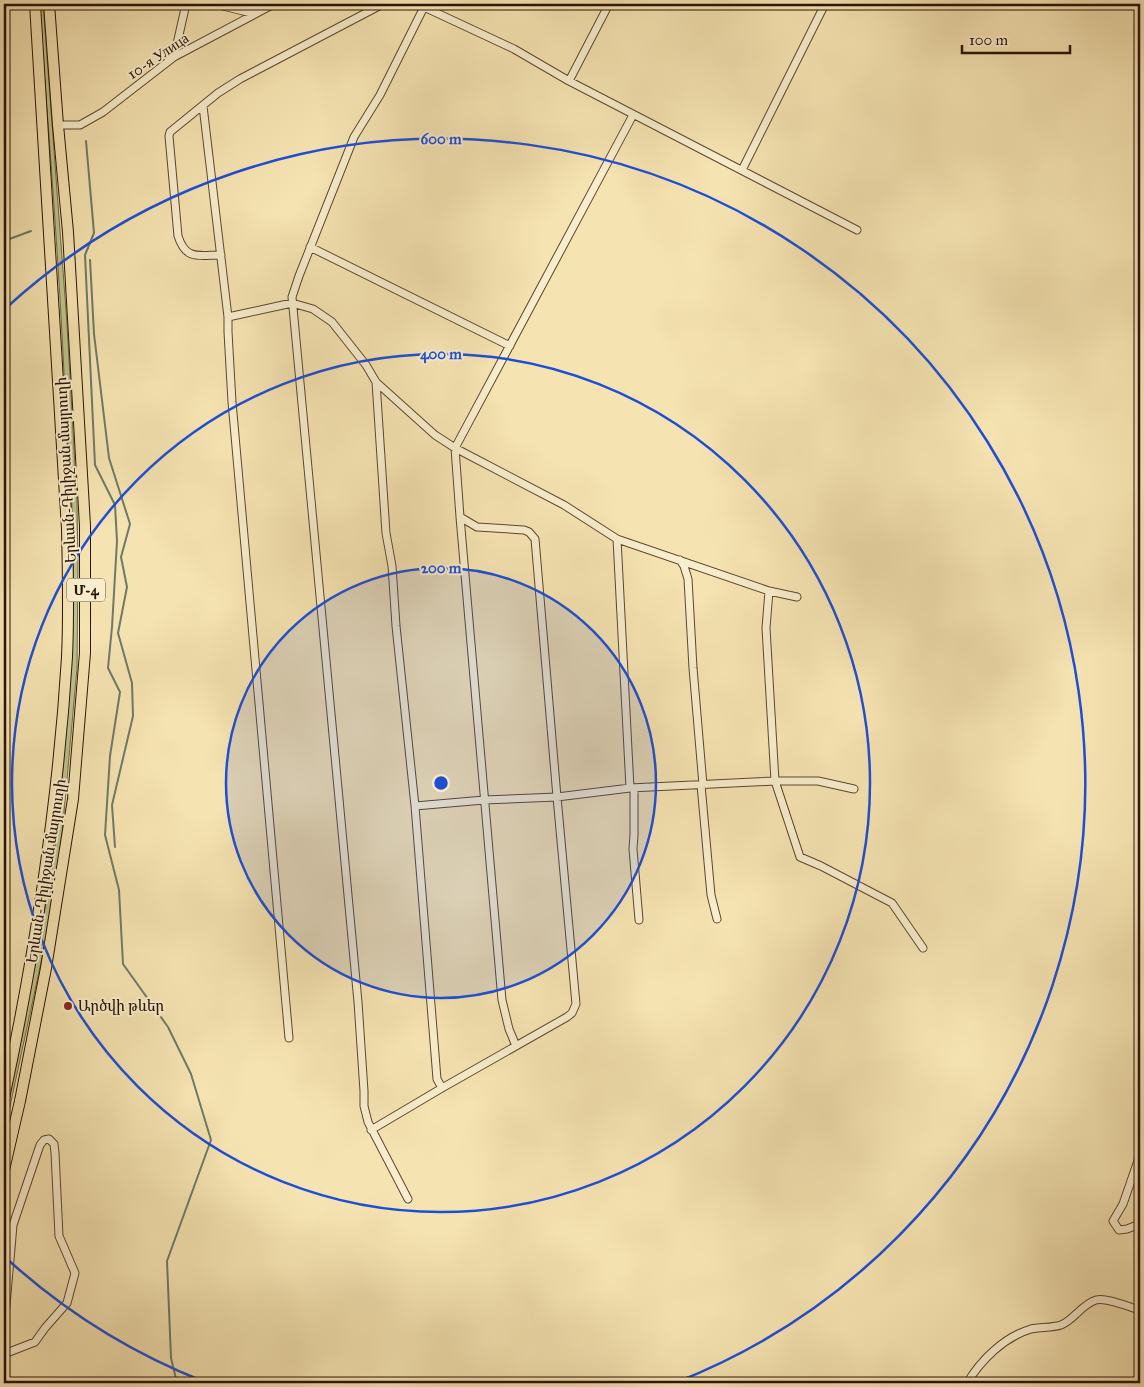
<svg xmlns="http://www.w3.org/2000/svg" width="1144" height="1387" font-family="'IM FELL Great Primer','Noto Serif Armenian',serif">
	<rect width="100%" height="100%" fill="#f5e3b1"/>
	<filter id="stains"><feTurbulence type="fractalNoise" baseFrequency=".004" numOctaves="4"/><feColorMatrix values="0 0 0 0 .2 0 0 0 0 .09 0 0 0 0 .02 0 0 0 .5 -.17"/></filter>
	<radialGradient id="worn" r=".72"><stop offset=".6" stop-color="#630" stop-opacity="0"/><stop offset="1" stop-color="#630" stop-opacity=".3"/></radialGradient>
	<path fill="#bcc48c" stroke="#726c48" d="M39 4H43L67 324 77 502 78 563 77 668 61 846 51 916 4 1134V1109L52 874C64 775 71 676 73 577 74 516 69 454 65 393 59 263 49 133 39 4Z"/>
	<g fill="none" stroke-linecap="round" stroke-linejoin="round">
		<path stroke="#6e7a69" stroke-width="2" d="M86 141 94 233 85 255 95 465 115 505 117 541 112 627 108 668 120 692 110 756 105 835 119 890 123 964 168 1027 191 1074 211 1140 167 1261 171 1358 177 1383
			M4 241 31 231
			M90 260 94 334 109 458 130 524 121 557 127 587 118 633 132 683 133 716 112 805 115 847"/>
		<defs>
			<path id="minor" d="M215 4 255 14 258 4
				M424 7 514 49 569 81 857 230
				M174 57 186 4
				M569 81 609 4
				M203 106 228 317V332L232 402 289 1038
				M58 125H80L103 112 174 57 274 4
				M742 170 825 4
				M310 247 510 346
				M221 255C199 255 186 261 178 236L169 136 170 132 218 93 240 79 383 4
				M228 317 292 303 313 309 332 322 366 365 376 382 435 435 455 448 564 505 617 539 769 591 797 597
				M376 382 386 533 392 566 396 626 415 806 437 1079 442 1088
				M460 517 502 1000 509 1029 516 1046
				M617 539 630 788
				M680 560 684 566 688 579 693 668 703 785
				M769 591 766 628 775 781 800 857 821 866 892 903 923 948
				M701 785 711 895 717 919
				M634 788V835L633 849 639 920
				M415 806 484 800 557 797 630 788 775 781H818L854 789
				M371 1130 442 1088 567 1017 572 1013 576 1004 557 797 535 539 529 532 524 530 477 527 460 517 455 448 633 115
				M1140 1155 1123 1204 1113 1221 1119 1230 1127 1229 1140 1224
				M408 1199 368 1122 364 1106V1091L358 1002 292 297 299 276 354 137 380 95 424 7V4
				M4 1328 13 1225 40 1145 44 1140 49 1139 54 1144 55 1153 59 1236 75 1273 67 1303 45 1328 35 1342 4 1354
				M967 1383C981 1360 1004 1337 1031 1329 1040 1327 1052 1328 1061 1325 1074 1320 1082 1304 1096 1300 1106 1297 1129 1307 1140 1310"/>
			<path id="highway" d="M4 1098C35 953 58 805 67 657 69 614 68 571 67 529L35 4
				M4 1170 20 1101 46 968 73 799 85 653V526L68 232 58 125 49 4"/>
		</defs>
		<use href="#minor" stroke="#5c472f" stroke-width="9"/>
		<use href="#highway" stroke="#291304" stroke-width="12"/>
		<use href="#minor" stroke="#f8edcc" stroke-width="7"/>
		<use href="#highway" stroke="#f5e3b1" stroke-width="10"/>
	</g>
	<circle cx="441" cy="783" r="215" fill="#1d4ed8" fill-opacity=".12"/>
	<g fill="none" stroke="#1d4ed8" stroke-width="2.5">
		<circle cx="441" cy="783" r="215"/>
		<circle cx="441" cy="783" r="429"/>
		<path d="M205 1382A644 644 0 0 1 6 1258M6 308A644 644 0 1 1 677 1382"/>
	</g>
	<circle fill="#8f2418" stroke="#f8edcc" stroke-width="2" cx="68" cy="1006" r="5"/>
	<g text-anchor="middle" stroke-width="4" stroke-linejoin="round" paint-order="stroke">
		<rect fill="#f8edcc" stroke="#675440" stroke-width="1" x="67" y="578.5" width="38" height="23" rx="4"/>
		<g font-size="14" font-weight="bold" fill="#291304">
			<text x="86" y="595">Մ-4</text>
		</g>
		<g font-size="15" fill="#291304" stroke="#f8edcc">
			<text transform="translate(158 56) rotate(-34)" y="5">10-я Улица</text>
			<text transform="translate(66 470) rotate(-93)" y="5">Երևան-Դիլիջան մայրուղի</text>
			<text transform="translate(46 871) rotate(-81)" y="5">Երևան-Դիլիջան մայրուղի</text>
		</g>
		<g font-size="15" fill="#291304" stroke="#f8edcc" text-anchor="start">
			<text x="78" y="1011">Արծվի թևեր</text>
		</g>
	</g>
	<circle cx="441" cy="783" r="8" fill="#1d4ed8" stroke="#f8edcc" stroke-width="2.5"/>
	<g font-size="15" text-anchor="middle" font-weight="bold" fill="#1d4ed8" stroke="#f8edcc" stroke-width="4" stroke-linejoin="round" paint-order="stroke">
		<text x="441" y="144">600 m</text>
		<text x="441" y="359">400 m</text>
		<text x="441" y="573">200 m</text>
	</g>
	<rect width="1144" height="1387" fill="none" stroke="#f5e3b1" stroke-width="20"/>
	<rect x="5" y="5" width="1134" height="1377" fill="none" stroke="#291304" stroke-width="2.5"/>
	<rect x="10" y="10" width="1124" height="1367" fill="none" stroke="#291304"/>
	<path d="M962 45v8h108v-8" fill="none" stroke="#291304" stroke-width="2.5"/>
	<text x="969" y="45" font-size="15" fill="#291304" stroke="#f8edcc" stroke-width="4" paint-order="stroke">100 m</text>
	<rect width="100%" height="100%" filter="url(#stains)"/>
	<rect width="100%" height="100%" fill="url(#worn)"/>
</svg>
